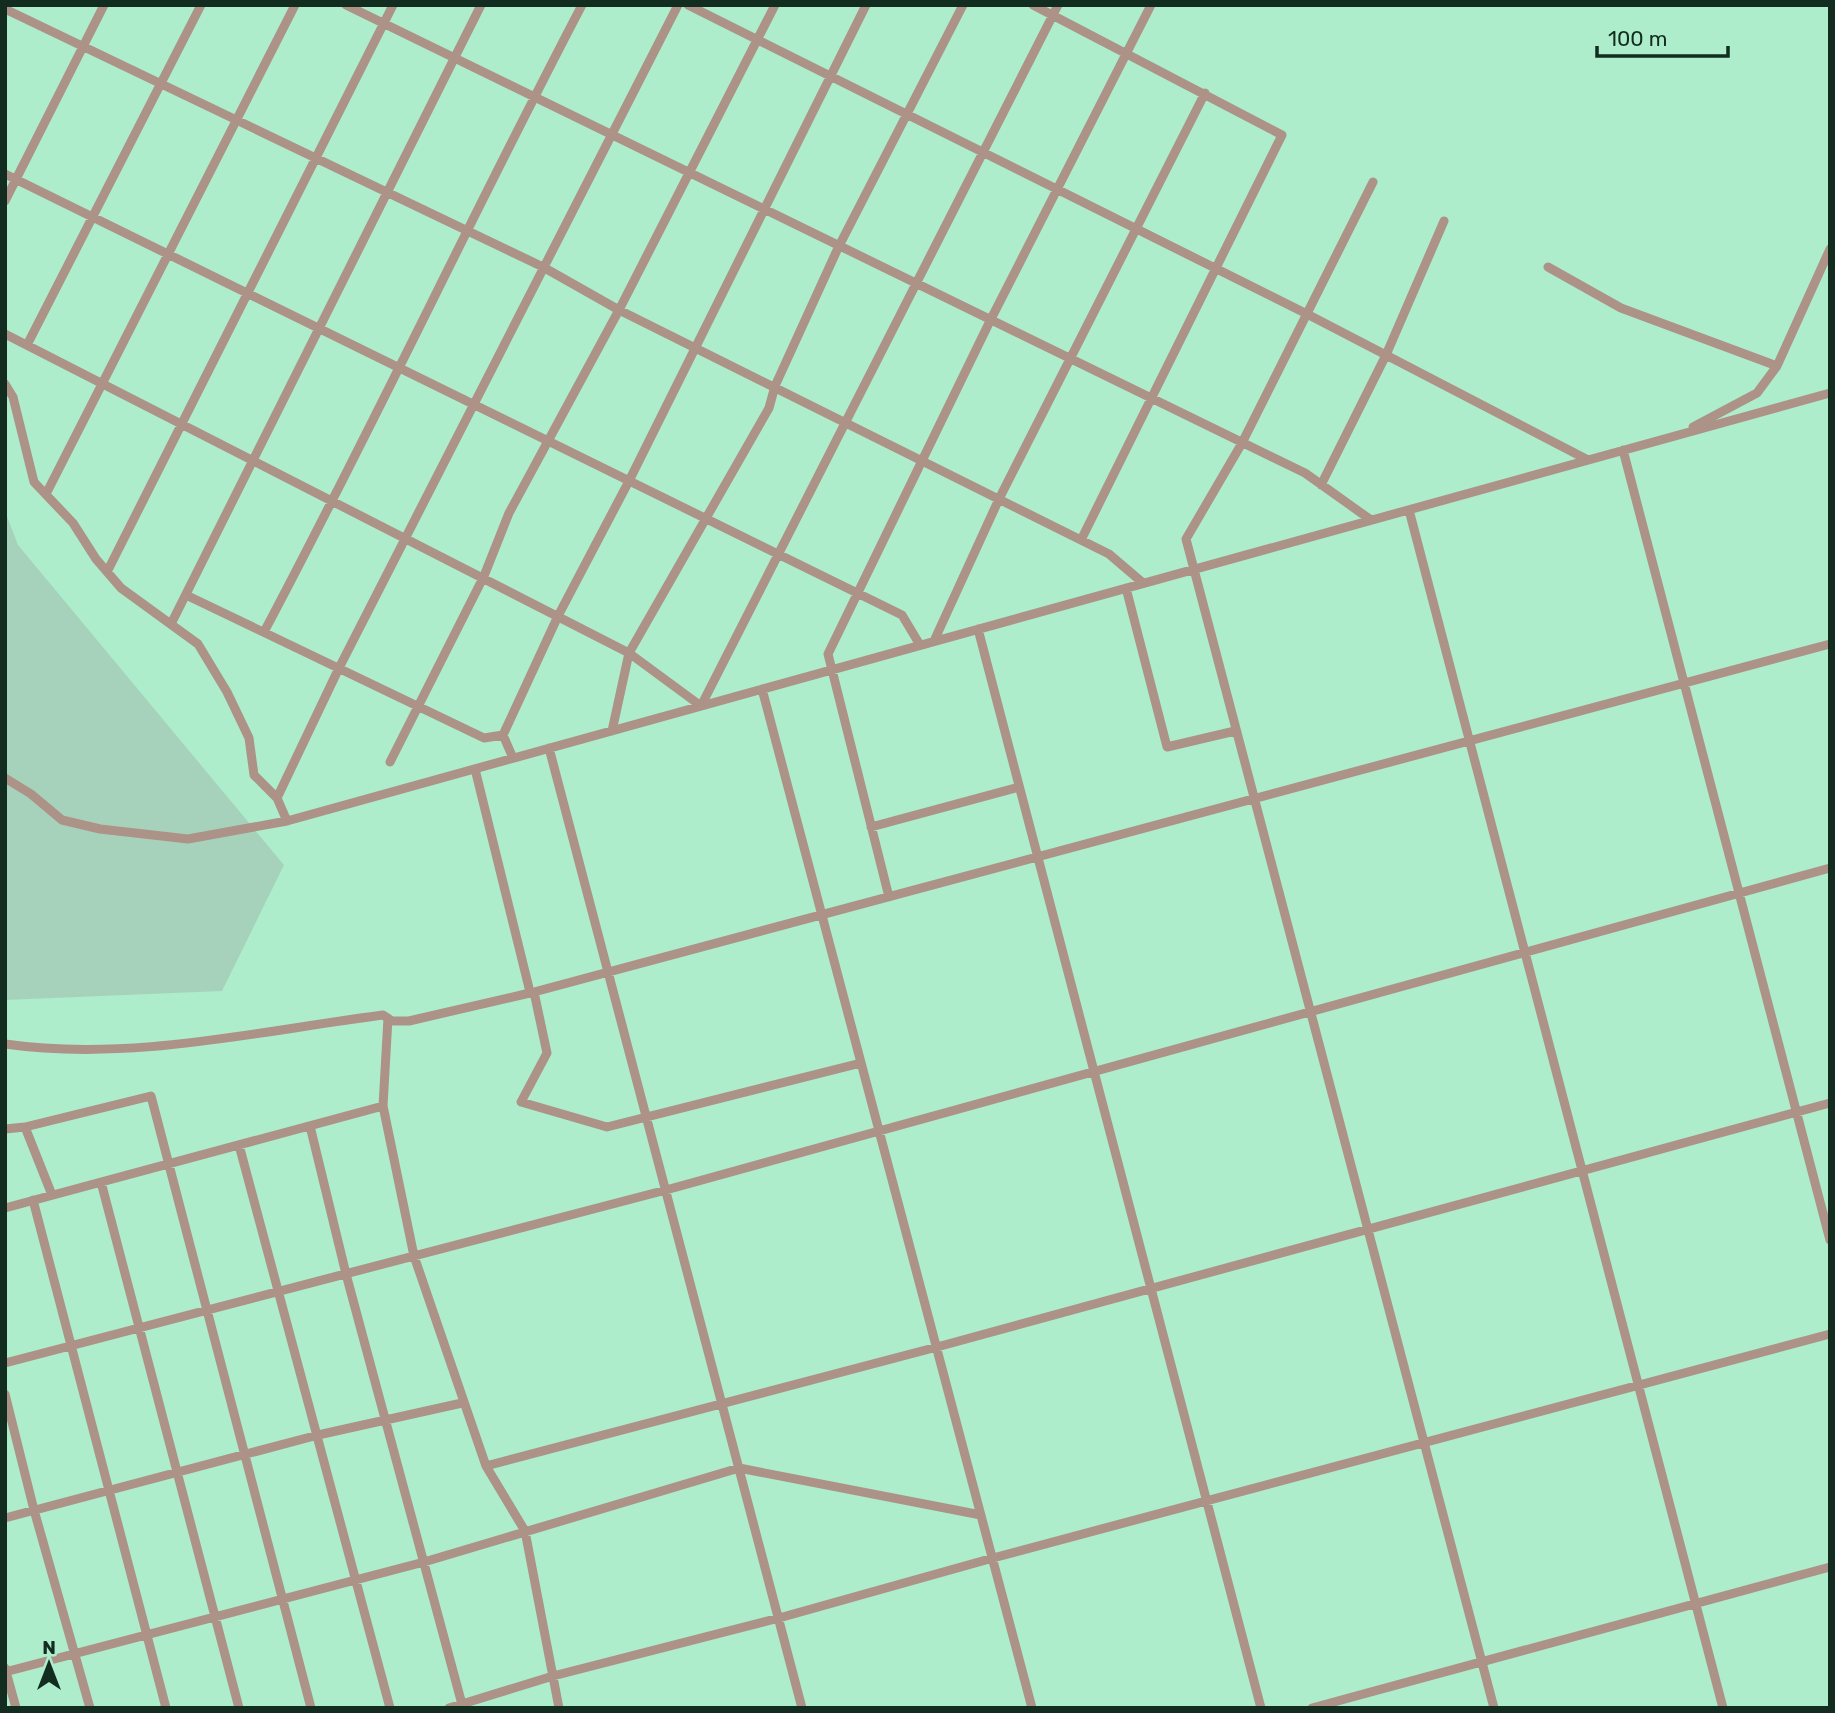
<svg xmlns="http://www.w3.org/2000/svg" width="1835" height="1713" font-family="Rubik,sans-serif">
	<rect width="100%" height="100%" fill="#adedcc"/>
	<path fill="#a6d2bb" d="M5 511 18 545 284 865 222 991 5 1000Z"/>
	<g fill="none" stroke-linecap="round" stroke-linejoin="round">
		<path stroke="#ad9288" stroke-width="9" d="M346 5 1305 473 1371 520
			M688 5 1307 314 1588 460
			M1033 5 1282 135 1081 540
			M5 9 543 267 619 310 1109 554 1143 583
			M5 174 902 615 920 645
			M1373 182 1242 443 1186 539 1494 1708
			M5 201 104 5
			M1548 267 1621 308 1777 366 1757 393 1693 427
			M5 334 629 653 701 706 1058 5
			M27 345 201 5
			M1777 366 1830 249
			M5 384 13 397 34 482 73 523 96 559 121 588 198 644 227 692 249 738 254 775 277 798 287 821
			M1623 450 1830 1240
			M1321 485 1386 355 1444 221
			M46 494 295 5
			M1409 510 1723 1708
			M107 572 393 5
			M1126 588 1167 747 1235 731
			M186 595 484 738 503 735
			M171 624 481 5
			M978 629 1261 1708
			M264 632C374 425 473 213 582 5
			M934 641 999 499 1205 93
			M762 689 1032 1708
			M612 731 629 653 769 408 775 386 838 248 963 5
			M549 748 802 1708
			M513 758 503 735 558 616 629 481 866 5
			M390 762 484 576 509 513 619 310 775 5
			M475 769 530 992
			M5 778 31 794 62 820 100 829 188 839 287 821 1830 393
			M277 798 339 668 678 5
			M871 827 1019 787
			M889 897 828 654 990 321 1151 5
			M534 992 1830 644
			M388 1018 383 1106 414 1256 486 1466 525 1531 559 1708
			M5 1044C130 1062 259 1031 383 1015L392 1021H409L534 992 547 1053 521 1102 607 1127 861 1063
			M310 1126 346 1274 463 1708
			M25 1127 151 1096 311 1708
			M5 1129 25 1127 52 1195
			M239 1145 390 1708
			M101 1182 239 1708
			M33 1200 166 1708
			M5 1208 383 1106
			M5 1363 666 1190 1830 868
			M5 1394 34 1510 90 1708
			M486 1466 937 1347 1830 1103
			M5 1518 318 1435 462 1403
			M5 1668 16 1708
			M5 1672 424 1562 739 1468 981 1515
			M449 1708 553 1676 779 1618 993 1558 1830 1334
			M1312 1708 1830 1567"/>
	</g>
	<rect width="1835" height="1713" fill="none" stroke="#122c20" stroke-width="14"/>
	<g transform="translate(49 1664)" stroke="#adedcc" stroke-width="5" paint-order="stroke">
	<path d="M0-5L12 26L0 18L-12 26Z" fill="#122c20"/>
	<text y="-10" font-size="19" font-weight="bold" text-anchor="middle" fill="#122c20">N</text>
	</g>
	<path d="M1597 46v10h131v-10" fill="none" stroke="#122c20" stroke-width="3.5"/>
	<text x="1608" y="46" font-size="21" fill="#122c20" stroke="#adedcc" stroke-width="5" paint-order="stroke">100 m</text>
</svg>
